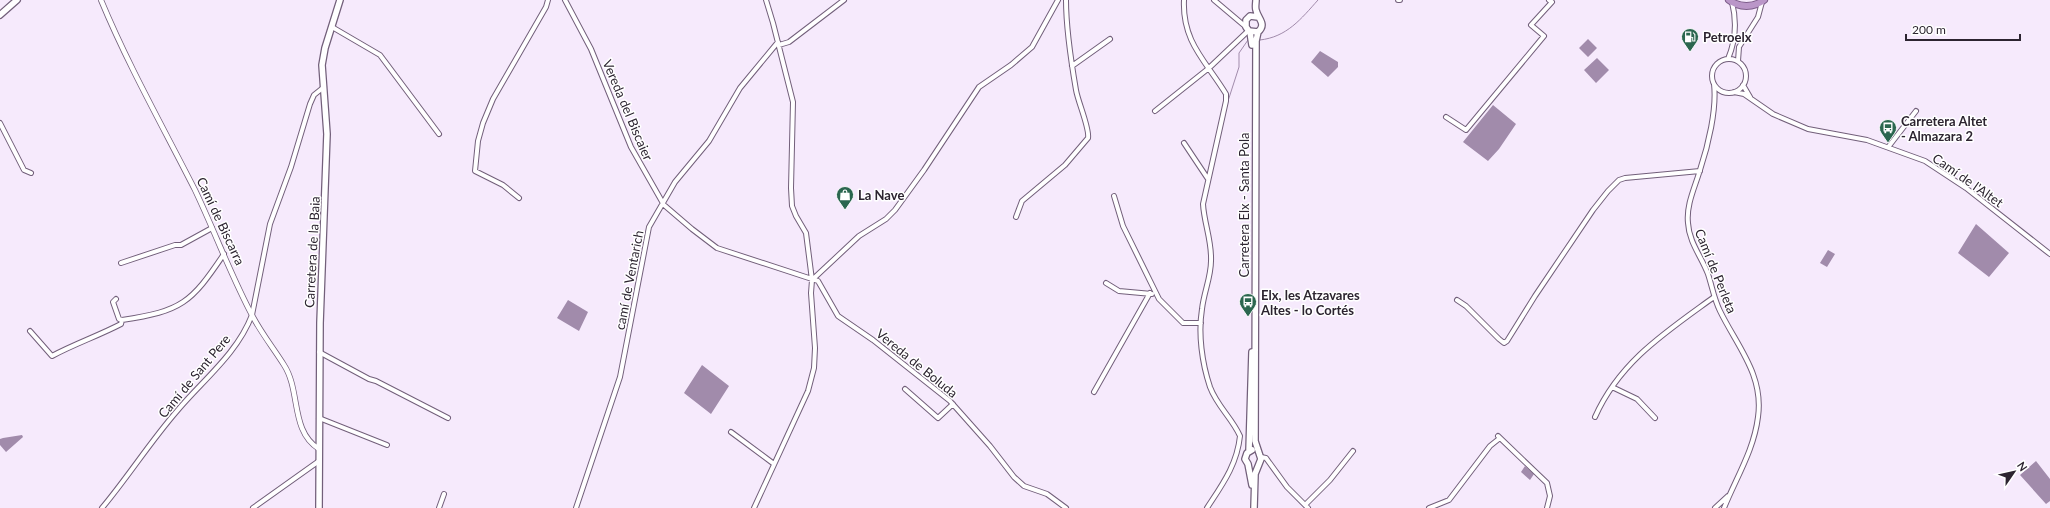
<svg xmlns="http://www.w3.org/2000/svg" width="2050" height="508" font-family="Lato,sans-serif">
	<rect width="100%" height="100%" fill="#f6eafc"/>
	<path fill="#a18bab" d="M1588 39 1597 48 1588 57 1579 48Z
		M1320 51 1338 62V67L1328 77 1311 62Z
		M1597 58 1609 70 1596 83 1584 70Z
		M1493 105 1516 124 1499 149 1488 161 1463 142Z
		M1976 224 2009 253 1989 277 1958 253Z
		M1828 250 1835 254 1827 267 1820 263Z
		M568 300 588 312 579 331 557 318Z
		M702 365 729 386 711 414 684 393Z
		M22 435 23 437 6 452 0 445V439L3 438Z
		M2036 461 2050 479V501L2046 504 2020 475Z
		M1525 466 1534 474 1530 480 1521 472Z"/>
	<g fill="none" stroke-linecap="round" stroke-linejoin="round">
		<path stroke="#a18bab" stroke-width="1" d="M1260 40C1287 37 1301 19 1318 0
			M1228 101 1239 67V53L1248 40"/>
		<defs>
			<path id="minor" d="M565 0 591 49 631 147 664 205 692 229 717 248 818 281 838 316 873 340 950 401 990 446 1014 477 1024 486 1047 494 1066 508
				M1184 0C1182 42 1206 61 1226 94V101L1203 204C1204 223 1212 241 1211 261 1211 277 1204 292 1202 309 1198 334 1202 363 1210 387 1217 406 1232 418 1240 436 1237 465 1222 485 1207 508
				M1214 0 1246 27
				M1398 0H1400
				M332 27 380 55 439 134
				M779 45 789 42 844 0
				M1712 76a17 17 0 1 1 34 0a17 17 0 1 1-34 0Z
				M1728 59C1736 40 1737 22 1732 2
				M1738 61 1739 47 1758 17 1762 2
				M1072 66 1110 39
				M1714 84C1717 109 1708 146 1700 170 1695 187 1686 205 1688 223 1689 242 1701 256 1708 274 1712 286 1714 299 1720 311 1737 346 1764 375 1758 417 1754 450 1736 478 1724 508
				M1743 85 1750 97
				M1734 92 1744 94 1773 114 1808 129 1867 140 1925 161 1966 188 2050 254
				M1155 111 1209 68 1248 31
				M1446 117 1466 130 1544 36 1531 25 1552 2 1549 0
				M0 123 24 170 31 173
				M1184 143 1208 179
				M1889 146 1916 111
				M1114 196 1123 226 1159 299 1183 323H1201
				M519 198 503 185 475 171 478 141 483 123 493 99 546 7 548 0
				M1016 217 1022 201 1065 165 1088 138C1090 129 1078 102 1076 90 1071 61 1066 30 1066 0
				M121 263 175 245H181L212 228
				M812 280 859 236 886 219 895 210 924 170 979 87 1011 65 1032 47 1058 0
				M1106 283 1119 291 1152 294
				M116 299 113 302 119 319 122 320C182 311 191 303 224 254
				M1457 300 1466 306 1499 339 1504 343 1507 341 1535 296 1593 210 1608 191 1619 180 1625 178 1700 171
				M30 331 52 356C74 344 98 336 121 324L122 320
				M319 352 369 379 376 381 448 418
				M1612 387 1637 399 1655 418
				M905 389 938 418 953 404
				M1094 392 1150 293
				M1595 417C1620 361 1666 332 1714 297
				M319 418 387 445
				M731 432 774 464
				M1498 436 1547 483 1550 496 1547 508
				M1261 457 1266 458 1287 487 1308 508
				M1305 505 1330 480 1353 451
				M102 508C128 477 150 442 177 411 203 380 237 354 252 315L270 224 291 167 310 104 314 95 324 87
				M253 508 319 461
				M439 508 444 494
				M576 508 620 377 649 227 675 182 709 141 740 88 778 42
				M754 508 808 391 814 368 815 348 811 293 812 280 806 233 796 216 792 206 791 188 793 102 773 23 766 0
				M1429 508 1449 500 1490 446 1500 438
				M1715 508 1728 496"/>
			<path id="tertiary" d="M101 0C128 65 163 127 195 190 215 232 231 276 253 317 262 334 274 349 284 365 301 391 290 431 319 449"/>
			<path id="secondary" d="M1256 0C1256 3 1255 7 1256 10 1258 19 1267 24 1258 32L1249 31 1246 27V20L1250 16 1258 17
				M0 15 17 0
				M1250 32 1252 45
				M1252 450 1247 453 1245 459 1248 464 1252 485
				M1249 451 1252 352
				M319 508 320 323 327 134 322 65 325 48 340 0
				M1254 508 1255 474 1261 459 1255 441 1256 41 1258 32"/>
			<path id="trunk" d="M1729 0C1739 8 1754 8 1764 0"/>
		</defs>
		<use href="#minor" stroke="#725f7a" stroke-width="6"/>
		<use href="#tertiary" stroke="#725f7a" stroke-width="6"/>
		<use href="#secondary" stroke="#725f7a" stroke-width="8"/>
		<use href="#trunk" stroke="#7d5d8a" stroke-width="8"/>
		<use href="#minor" stroke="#fff" stroke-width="4"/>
		<use href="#tertiary" stroke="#fff" stroke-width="4.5"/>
		<use href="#secondary" stroke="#fff" stroke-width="5.5"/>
		<use href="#trunk" stroke="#ba96c8" stroke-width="6"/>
	</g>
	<defs>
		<symbol id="fuel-pin" viewBox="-11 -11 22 30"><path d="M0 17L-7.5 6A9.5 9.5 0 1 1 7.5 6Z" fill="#2b664f" stroke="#fff"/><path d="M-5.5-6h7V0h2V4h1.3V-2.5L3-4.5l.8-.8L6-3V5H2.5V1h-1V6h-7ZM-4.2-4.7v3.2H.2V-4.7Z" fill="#fff"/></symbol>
		<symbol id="bus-pin" viewBox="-11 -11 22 30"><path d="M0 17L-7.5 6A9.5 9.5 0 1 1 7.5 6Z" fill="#2b664f" stroke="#fff"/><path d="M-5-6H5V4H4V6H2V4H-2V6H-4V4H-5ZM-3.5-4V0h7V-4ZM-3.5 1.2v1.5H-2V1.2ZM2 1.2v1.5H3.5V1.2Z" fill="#fff"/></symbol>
		<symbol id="shop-pin" viewBox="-11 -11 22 30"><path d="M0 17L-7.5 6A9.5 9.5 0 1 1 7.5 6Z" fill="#2b664f" stroke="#fff"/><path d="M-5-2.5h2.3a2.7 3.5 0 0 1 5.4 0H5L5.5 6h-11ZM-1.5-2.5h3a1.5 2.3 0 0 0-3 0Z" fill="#fff"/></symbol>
	</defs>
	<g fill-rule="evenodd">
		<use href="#fuel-pin" x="1680" y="27" width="20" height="27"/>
		<use href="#bus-pin" x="1878" y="118" width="20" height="27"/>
		<use href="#shop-pin" x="835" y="185" width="20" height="27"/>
		<use href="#bus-pin" x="1238" y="292" width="20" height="27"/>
	</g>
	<g text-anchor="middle" stroke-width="3" stroke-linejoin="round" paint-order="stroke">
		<g font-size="13" font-weight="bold" fill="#2c2430" stroke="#fff" text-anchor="start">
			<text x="1703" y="42">Petroelx</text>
			<text x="1901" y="126">Carretera Altet<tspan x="1901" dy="15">- Almazara 2</tspan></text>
			<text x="858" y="200">La Nave</text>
			<text x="1261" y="300">Elx, les Atzavares<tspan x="1261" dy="15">Altes - lo Cortés</tspan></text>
		</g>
		<g font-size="13" fill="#2c2430" stroke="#fff">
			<text transform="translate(628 110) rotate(67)" y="5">Vereda del Biscaier</text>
			<text transform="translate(1968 180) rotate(35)" y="5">Camí de l'Altet</text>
			<text transform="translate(1244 205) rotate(-90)" y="5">Carretera Elx - Santa Pola</text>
			<text transform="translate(221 221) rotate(65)" y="5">Camí de Biscarra</text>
			<text transform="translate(312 252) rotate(-87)" y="5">Carretera de la Baia</text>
			<text transform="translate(1716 271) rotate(68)" y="5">Camí de Perleta</text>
			<text transform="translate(629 280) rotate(-79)" y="5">camí de Ventarich</text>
			<text transform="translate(917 363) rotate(39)" y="5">Vereda de Boluda</text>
			<text transform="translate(194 376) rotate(-50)" y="5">Camí de Sant Pere</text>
		</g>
	</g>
	<g transform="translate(2014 472) rotate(56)" stroke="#ffffff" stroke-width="3" paint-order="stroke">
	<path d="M0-3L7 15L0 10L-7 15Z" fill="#2c2430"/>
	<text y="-6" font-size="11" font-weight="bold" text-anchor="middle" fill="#2c2430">N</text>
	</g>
	<path d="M1906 34v6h114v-6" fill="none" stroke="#2c2430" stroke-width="2"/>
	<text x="1912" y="34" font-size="12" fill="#2c2430" stroke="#ffffff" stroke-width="3" paint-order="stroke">200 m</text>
</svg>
